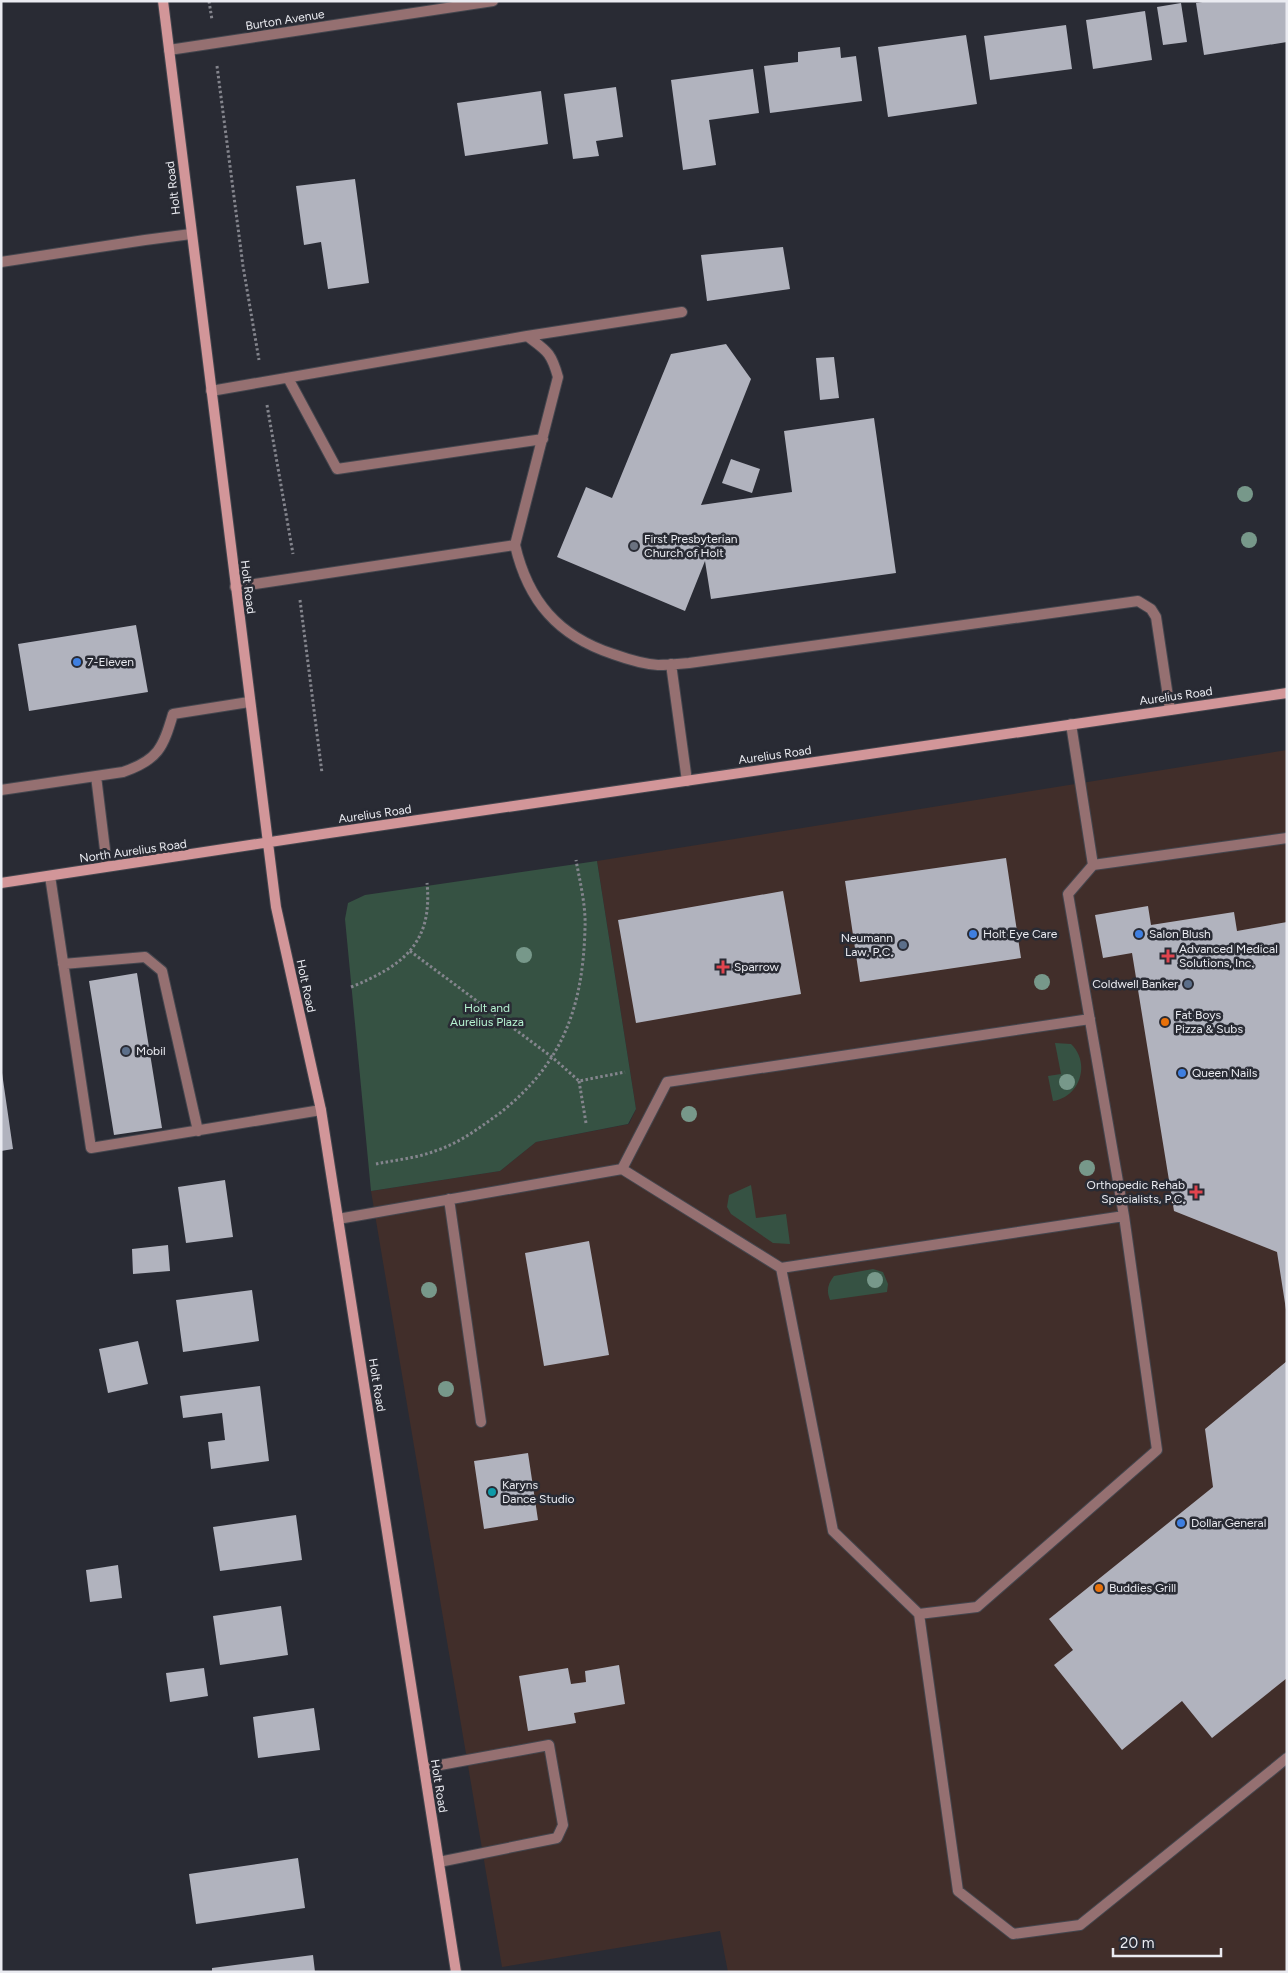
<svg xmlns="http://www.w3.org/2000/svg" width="1288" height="1973" font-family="Figtree,sans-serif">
	<rect width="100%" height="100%" fill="#292b34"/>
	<path fill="#412e2a" d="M1287 750V1972H728L720 1931 502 1967 371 1191 500 1171 536 1142 629 1124 636 1109 597 861Z"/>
	<path fill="#365243" d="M597 861 636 1109 628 1124 536 1142 500 1171 371 1191 345 919 348 903 365 895Z
		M1055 1043 1071 1044C1091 1063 1080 1097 1053 1101L1048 1076 1061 1074Z
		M751 1185 756 1218 786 1214 790 1244 773 1243 731 1214 727 1207 729 1195Z
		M873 1269 883 1272 888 1284 887 1292 830 1300C826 1290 828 1284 834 1276Z"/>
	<path fill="#b1b3be" d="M1209 1H1287V42L1204 55 1196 3Z
		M1181 3 1187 42 1163 45 1157 7Z
		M1145 11 1152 60 1093 69 1086 20Z
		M1066 25 1072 69 990 80 984 36Z
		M966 35 977 104 888 117 878 47Z
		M840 47 841 58 856 56 862 101 770 113 764 66 798 62V52Z
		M753 69 759 113 709 120 716 165 683 170 671 80Z
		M616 87 623 137 596 141 599 156 573 159 564 94Z
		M541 91 548 144 465 156 457 103Z
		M355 179 369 283 328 289 321 242 304 245 296 186Z
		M783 247 790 289 707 301 701 255Z
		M726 344 751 379 701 505 792 492 784 431 874 418 896 573 711 599 705 561 685 611 557 557 586 487 612 498 671 354Z
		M834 357 839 398 820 400 816 358Z
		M731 459 760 469 752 493 722 483Z
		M136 625 148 692 29 711 18 644Z
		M1006 858 1021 958 860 982 845 881Z
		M783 891 801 994 636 1023 618 920Z
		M1148 906 1151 925 1234 912 1237 931 1287 922V1316L1277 1252 1174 1211 1132 953 1103 958 1095 915Z
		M137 973 162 1128 114 1135 89 981Z
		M1 1066 13 1149 1 1151Z
		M225 1180 233 1237 186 1243 178 1187Z
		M589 1241 609 1355 544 1366 525 1253Z
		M168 1245 170 1271 133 1274 132 1249Z
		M252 1290 259 1341 183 1352 176 1300Z
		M138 1341 148 1384 108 1393 99 1349Z
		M1287 1361V1678L1212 1738 1182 1701 1122 1750 1054 1665 1073 1650 1049 1619 1213 1487 1205 1429Z
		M260 1386 269 1461 211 1469 208 1442 225 1440 222 1413 183 1418 180 1396Z
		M528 1453 538 1520 484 1529 474 1461Z
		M296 1515 302 1560 220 1571 213 1527Z
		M118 1565 122 1598 90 1602 86 1570Z
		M281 1606 288 1655 220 1665 213 1616Z
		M619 1665 625 1704 574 1713 576 1723 528 1731 519 1676 568 1668 571 1684 586 1682 585 1671Z
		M204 1668 208 1696 170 1702 166 1673Z
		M314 1708 320 1750 258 1758 253 1717Z
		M298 1858 305 1908 196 1924 189 1874Z
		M313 1955 315 1972H212V1968Z"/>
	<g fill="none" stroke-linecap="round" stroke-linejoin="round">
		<defs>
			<path id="lane" d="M527 336 682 312
				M288 378 337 469 543 439
				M211 391 527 336C547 351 551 352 558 377L515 545C528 601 558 636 613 654 627 659 642 664 658 665 668 665 678 664 689 663L1138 601 1151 609 1156 617 1170 710
				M235 587 515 545
				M671 664 687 781
				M96 776 107 866
				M1 790 123 772C158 760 163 748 173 714L249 702
				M1093 865 1287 838
				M50 876 91 1148 321 1110
				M63 964 145 957 162 971 198 1131
				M622 1169 667 1082 1090 1019
				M449 1199 481 1422
				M1124 1216 1157 1450 977 1607 919 1614 958 1891 1013 1934 1080 1925 1287 1758
				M338 1219 622 1169 781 1268 1124 1216 1068 894 1093 865 1071 724
				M781 1268 833 1531 919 1614
				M424 1768 549 1745 563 1825 557 1838 439 1862"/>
			<path id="street" d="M169 50 493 1
				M1 262 145 240 191 234"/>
			<path id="secondary" d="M163 1 276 907 321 1110 456 1972
				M1 883 329 833 1287 693"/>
		</defs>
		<use href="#lane" stroke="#44464e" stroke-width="12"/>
		<use href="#street" stroke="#44464e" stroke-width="12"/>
		<use href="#secondary" stroke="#44464e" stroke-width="12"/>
		<path stroke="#84858d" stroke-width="3" stroke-dasharray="2.5 2.5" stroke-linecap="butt" d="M209 1 212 20
			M217 66 243 266 259 360
			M267 405 293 554
			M300 600 322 773
			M410 951 552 1057 579 1081 625 1072
			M351 987C403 966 433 943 427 883
			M579 1081 586 1123
			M376 1164C395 1160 417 1158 435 1151 460 1143 479 1128 500 1113 563 1063 583 1007 585 928 586 906 580 882 576 860"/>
		<use href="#lane" stroke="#957071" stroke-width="10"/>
		<use href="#street" stroke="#957071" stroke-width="10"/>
		<use href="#secondary" stroke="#d29699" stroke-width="10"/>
	</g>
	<g fill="#77988a">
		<circle cx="1245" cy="494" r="8"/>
		<circle cx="1249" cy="540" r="8"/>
		<circle cx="524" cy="955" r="8"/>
		<circle cx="1042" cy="982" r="8"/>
		<circle cx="1067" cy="1082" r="8"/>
		<circle cx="689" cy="1114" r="8"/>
		<circle cx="1087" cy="1168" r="8"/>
		<circle cx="875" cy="1280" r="8"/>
		<circle cx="429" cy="1290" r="8"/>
		<circle cx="446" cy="1389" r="8"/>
	</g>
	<circle fill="#6b7280" stroke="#292b34" stroke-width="2" cx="634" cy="546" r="5"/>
	<g fill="#3f7fe0" stroke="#292b34" stroke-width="2">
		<circle cx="77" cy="662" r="5"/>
		<circle cx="973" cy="934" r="5"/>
		<circle cx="1139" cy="934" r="5"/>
		<circle cx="1182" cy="1073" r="5"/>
		<circle cx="1181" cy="1523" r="5"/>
	</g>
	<g fill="#5c6f8a" stroke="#292b34" stroke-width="2">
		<circle cx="903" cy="945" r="5"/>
		<circle cx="1188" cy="984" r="5"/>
		<circle cx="126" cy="1051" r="5"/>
	</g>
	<g fill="#e0444e" stroke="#292b34" stroke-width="2">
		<path d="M1165.5 948.5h5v5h5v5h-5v5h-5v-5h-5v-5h5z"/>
		<path d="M720.5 959.5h5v5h5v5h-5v5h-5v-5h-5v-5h5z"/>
		<path d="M1193.5 1184.5h5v5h5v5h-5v5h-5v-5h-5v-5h5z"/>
	</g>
	<g fill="#e8710a" stroke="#292b34" stroke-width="2">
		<circle cx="1165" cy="1022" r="5"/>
		<circle cx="1099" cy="1588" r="5"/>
	</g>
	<circle fill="#0f9aa8" stroke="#292b34" stroke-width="2" cx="492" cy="1492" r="5"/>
	<g text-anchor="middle" stroke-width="5" stroke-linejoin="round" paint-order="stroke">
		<g font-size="12" fill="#eaebf1" stroke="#292b34">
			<text transform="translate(285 20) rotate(-9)" y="4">Burton Avenue</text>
			<text transform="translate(173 188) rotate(-97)" y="4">Holt Road</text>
			<text transform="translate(248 587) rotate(83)" y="4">Holt Road</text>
			<text transform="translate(1176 696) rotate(-8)" y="4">Aurelius Road</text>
			<text transform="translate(775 755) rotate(-8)" y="4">Aurelius Road</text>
			<text transform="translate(375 814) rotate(-8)" y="4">Aurelius Road</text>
			<text transform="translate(133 851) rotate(-8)" y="4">North Aurelius Road</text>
			<text transform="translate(306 986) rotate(78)" y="4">Holt Road</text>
			<text transform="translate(377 1385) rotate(81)" y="4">Holt Road</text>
			<text transform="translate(439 1786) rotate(81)" y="4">Holt Road</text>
		</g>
		<g font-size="12" fill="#eaebf1" stroke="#292b34" text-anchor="start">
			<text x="644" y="543">First Presbyterian<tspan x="644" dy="14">Church of Holt</tspan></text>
			<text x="87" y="666">7-Eleven</text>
			<text x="983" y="938">Holt Eye Care</text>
			<text x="1149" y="938">Salon Blush</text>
			<text x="893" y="942" text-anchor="end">Neumann<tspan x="893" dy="14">Law, P.C.</tspan></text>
			<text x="1179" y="953">Advanced Medical<tspan x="1179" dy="14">Solutions, Inc.</tspan></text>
			<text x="734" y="971">Sparrow</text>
			<text x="1178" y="988" text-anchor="end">Coldwell Banker</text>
			<text x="1175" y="1019">Fat Boys<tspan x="1175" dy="14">Pizza &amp; Subs</tspan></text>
			<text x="136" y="1055">Mobil</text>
			<text x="1192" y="1077">Queen Nails</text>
			<text x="1185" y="1189" text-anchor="end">Orthopedic Rehab<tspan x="1185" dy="14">Specialists, P.C.</tspan></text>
			<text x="502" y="1489">Karyns<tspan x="502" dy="14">Dance Studio</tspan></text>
			<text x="1191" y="1527">Dollar General</text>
			<text x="1109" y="1592">Buddies Grill</text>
		</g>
		<g font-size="12" fill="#b6f2d1" stroke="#292b34">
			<text x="487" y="1012">Holt and<tspan x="487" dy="14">Aurelius Plaza</tspan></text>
		</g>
	</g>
	<rect width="1288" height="1973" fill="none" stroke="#eaebf1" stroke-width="5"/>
	<path d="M1113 1948v8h108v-8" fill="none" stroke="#eaebf1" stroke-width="2.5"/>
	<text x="1120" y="1948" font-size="15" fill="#eaebf1" stroke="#292b34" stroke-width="4" paint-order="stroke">20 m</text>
</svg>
